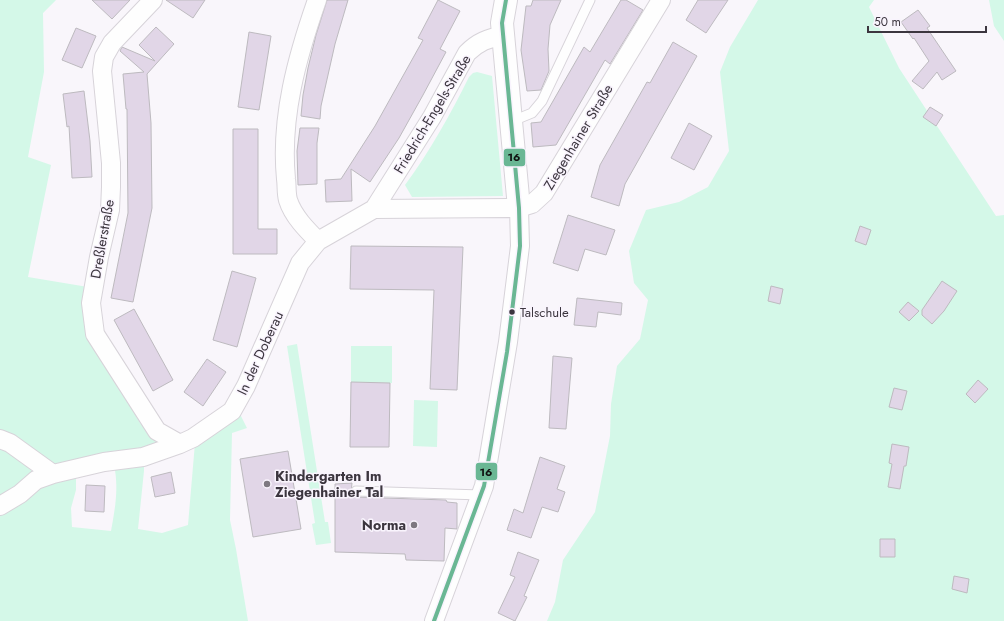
<svg xmlns="http://www.w3.org/2000/svg" width="1004" height="621" font-family="Jost,sans-serif">
	<rect width="100%" height="100%" fill="#f9f6fb"/>
	<path fill="#d4f8e8" d="M0 0H56L43 13 44 72 28 157 51 165 28 277 88 287 93 341 140 423 154 436 161 445 55 468 0 435Z
		M758 0H874L869 7 899 68 996 216 1004 215V621H547L555 602 563 560 595 512 610 436 611 404 617 366 640 339 648 300 634 283 629 251 646 210 679 202 708 187 729 151 720 72 730 47Z
		M989 0H1004V41L994 26Z
		M477 72 492 76 503 196 412 197 405 185C430 151 450 115 469 77L473 73Z
		M297 344 325 522H328L331 543 316 545 312 524 315 523 287 346Z
		M351 346H392V383L351 382Z
		M414 400 438 401 437 447 413 446Z
		M236 411 241 416 247 428 232 433 230 520 236 549 248 621H0V510L37 484 76 474V490L71 508 72 527 111 531C115 509 119 488 114 465L144 461V471L138 529 162 533 188 525 195 443Z
		M0 443 23 458 34 475 0 500Z"/>
	<path fill="#e1d6e7" stroke="#bdbabf" d="M92 0H130L112 19Z
		M166 0H205L193 18Z
		M327 0H348L335 44 321 106 320 119 301 116 303 95 308 68 316 35Z
		M438 0 460 11 440 49 446 52 423 95 399 138 370 182 351 169 352 201 326 202 325 180 341 179 375 126 423 40 418 38Z
		M533 0H561L550 25 548 49 549 71 541 90 527 91 521 50 526 6H531Z
		M621 0H626L643 10 610 64 605 60 556 145 533 147 531 123 541 122 584 47 590 52Z
		M698 0H728L706 33 686 20Z
		M918 10 930 26 927 28 956 71 942 80 937 72 923 89 912 81 929 61 914 38 913 39 901 22Z
		M156 27 174 44 147 74 151 123 152 208 133 302 111 298 128 213 127 109H126L123 74 144 72 120 51 122 47 155 61 139 45Z
		M76 28 96 36 82 68 62 60Z
		M249 32 271 36 259 110 238 107Z
		M673 42 697 56 625 184 619 206 591 197 600 165 647 82 650 83Z
		M84 91 90 141 92 177 72 178 69 126 67 127 63 94Z
		M930 107 943 115 936 126 923 117Z
		M689 123 712 136 694 170 671 158Z
		M300 128H319L317 143V184L298 185 297 151Z
		M233 129H258V229H277V254H233Z
		M568 215 615 230 606 255 585 249 578 271 553 263Z
		M860 226 871 230 866 245 855 241Z
		M351 246 463 247 457 390 430 389 434 290 350 289Z
		M232 271 256 278 237 347 213 340Z
		M942 281 957 291 944 311 932 324 922 315V310Z
		M771 286 783 289 780 304 768 301Z
		M577 298 622 303 621 315 598 312 596 327 574 325Z
		M908 302 919 311 909 321 899 312Z
		M134 309 173 380 153 391 114 320Z
		M553 356 572 358 566 429 549 428Z
		M207 359 226 372 203 406 184 392Z
		M978 380 988 389 975 403 966 394Z
		M351 382 390 383 389 447H350Z
		M894 388 907 391 902 410 889 407Z
		M892 444 909 447 906 466H904L900 489 888 487 892 464 889 463Z
		M288 451 301 529 253 537 240 459Z
		M540 457 565 466 557 489 565 492 558 512 542 507 531 538 507 530 514 509 523 513Z
		M171 472 175 493 155 497 151 477Z
		M352 483 351 493 355 497 446 500 447 502 457 503V529L445 528 444 561 406 560 405 554 335 552V484Z
		M86 485 105 486 104 512 85 511Z
		M880 539H895V557H880Z
		M518 552 539 560 524 596 527 597 515 621 498 613 515 577 510 575Z
		M954 576 969 579 967 593 952 589Z"/>
	<g fill="none" stroke-linecap="round" stroke-linejoin="round">
		<defs>
			<path id="lane" d="M510 122 532 113 542 101 590 0
				M356 491 481 495"/>
			<path id="street" d="M153 0 112 43 104 57 102 71 111 163V187L110 210 99 257 91 303 95 334 157 431 180 444 193 438 232 411 246 386 300 263 318 241
				M317 0C297 57 280 118 286 179 287 185 286 193 288 200 293 216 307 230 318 241L374 209 432 117 467 53C478 42 488 38 503 36
				M374 209 519 208 532 204 544 193 661 0
				M0 439 10 443 53 474
				M0 506 20 494 36 480 53 474 104 462 143 457 180 444
				M434 621 484 486 508 342 520 246 519 208"/>
			<path id="secondary" d="M506 0 502 23 519 208"/>
		</defs>
		<use href="#lane" stroke="#d7d3d9" stroke-width="11"/>
		<use href="#street" stroke="#d7d3d9" stroke-width="20"/>
		<use href="#secondary" stroke="#d7d3d9" stroke-width="24"/>
		<use href="#lane" stroke="#fefefe" stroke-width="9"/>
		<use href="#street" stroke="#fefefe" stroke-width="18"/>
		<use href="#secondary" stroke="#fefefe" stroke-width="22"/>
		<defs>
			<path id="bus-1" d="M434 621 484 486 507 352 520 246 519 208 502 23 506 0"/>
		</defs>
		<use href="#bus-1" stroke="#f9f4fd" stroke-width="7"/>
		<use href="#bus-1" stroke="#6ab794" stroke-width="4"/>
	</g>
	<circle fill="#3c363f" stroke="#f9f4fd" stroke-width="1.5" cx="512" cy="312" r="3.5"/>
	<g fill="#7e7981" stroke="#f9f4fd" stroke-width="1.5">
		<circle cx="267" cy="484" r="4"/>
		<circle cx="414" cy="525" r="4"/>
	</g>
	<g text-anchor="middle" stroke-width="3" stroke-linejoin="round" paint-order="stroke">
		<g font-size="13" fill="#3c363f" stroke="#f9f4fd" text-anchor="start">
			<text x="520" y="317">Talschule</text>
		</g>
		<g font-size="14" fill="#3c363f" stroke="#f9f4fd">
			<text transform="translate(432 114) rotate(-59)" y="5">Friedrich-Engels-Straße</text>
			<text transform="translate(578 137) rotate(-59)" y="5">Ziegenhainer Straße</text>
			<text transform="translate(102 239) rotate(-80)" y="5">Dreßlerstraße</text>
			<text transform="translate(260 353) rotate(-65)" y="5">In der Doberau</text>
		</g>
		<g font-size="14" font-weight="bold" fill="#3c363f" stroke="#f9f4fd" text-anchor="start">
			<text x="275" y="481">Kindergarten Im<tspan x="275" dy="16">Ziegenhainer Tal</tspan></text>
			<text x="406" y="530" text-anchor="end">Norma</text>
		</g>
	</g>
	<g stroke="#f9f4fd" stroke-width="1.5">
		<rect x="503" y="148" width="23" height="19" rx="4" fill="#6ab794"/>
		<rect x="475" y="462" width="23" height="19" rx="4" fill="#6ab794"/>
	</g>
	<g font-size="11" text-anchor="middle" font-weight="bold" fill="#111">
		<text x="514" y="161">16</text>
		<text x="486" y="476">16</text>
	</g>
	<path d="M868 26v6h118v-6" fill="none" stroke="#3c363f" stroke-width="2"/>
	<text x="874" y="26" font-size="12" fill="#3c363f" stroke="#f9f4fd" stroke-width="3" paint-order="stroke">50 m</text>
</svg>
